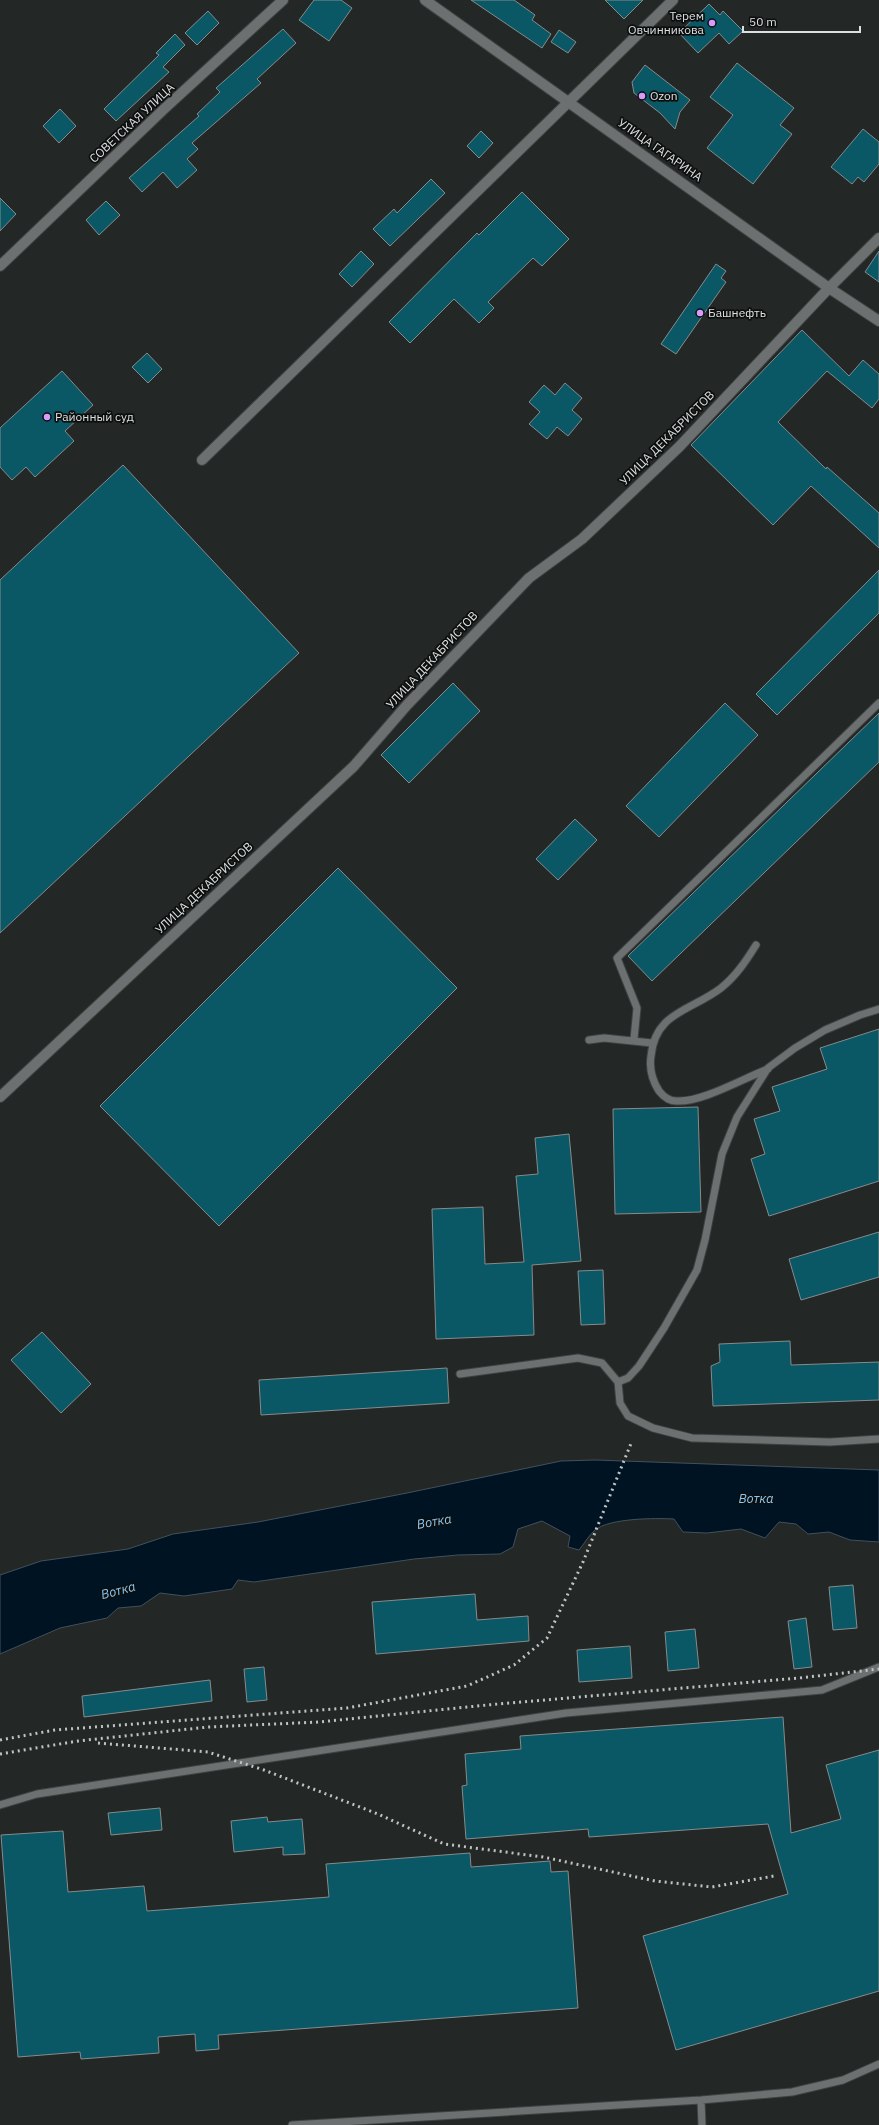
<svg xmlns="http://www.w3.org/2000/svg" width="879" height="2125" font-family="'IBM Plex Sans',sans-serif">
	<rect width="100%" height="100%" fill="#232726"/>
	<path fill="#001323" stroke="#42505c" d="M595 1460 879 1470V1542L850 1540 829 1532 808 1534 796 1524 779 1522 765 1538 741 1529 707 1533 683 1532 674 1519C655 1518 610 1518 595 1530 589 1535 584 1544 579 1550L568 1547 570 1536 542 1521 518 1529 513 1547 500 1554 458 1555 414 1559 254 1582 238 1580 232 1589 184 1596 160 1593 141 1606 118 1608 107 1618 60 1628 0 1654V1575L41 1561 128 1549 173 1534 258 1522 407 1493 561 1461Z"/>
	<path fill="#0a5765" stroke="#868b8c" d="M314 0H341L352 8 329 41 299 20Z
		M471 0H514L535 15 532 20 551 34 542 48Z
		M605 0H643L624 19Z
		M709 4 720 15 723 11 743 31 729 44 719 33 698 53 679 33Z
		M208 11 219 23 197 45 185 33Z
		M283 29 296 43 257 79 261 83 192 143 198 149 187 159 197 170 177 188 163 172 142 192 129 178 199 116 197 114 220 92 216 88Z
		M559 30 576 42 568 53 551 42Z
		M175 34 185 45 163 67 169 72 116 121 104 109 159 55 156 53Z
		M737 63 794 108 780 125 792 134 753 184 707 148 733 115 710 97Z
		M645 65 690 100 680 112 675 129 660 113 634 93 632 82Z
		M60 109 76 126 59 143 43 126Z
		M863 129 879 142V164L864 182 858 177 852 184 831 167Z
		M481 131 493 143 479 158 467 146Z
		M431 179 445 193 390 246 373 229 394 209 397 213Z
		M522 192 569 239 542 266 533 258 488 302 494 308 479 323 454 299 410 343 389 322 477 233 479 235Z
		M0 198 16 214 0 231Z
		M106 201 120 215 99 235 86 220Z
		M361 251 374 264 352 287 339 274Z
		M879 251V282L865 272Z
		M716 264 726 271 721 278 726 282 676 354 661 344Z
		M802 330 849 376 863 360 879 374V399L872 408 827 371 778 422 826 469 827 467 879 513V548L811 486 773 525 691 445Z
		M147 353 162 369 148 383 132 367Z
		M62 371 93 405 65 431 74 441 35 477 26 467 12 480 0 467V428Z
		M565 383 582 398 572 410 582 419 568 436 557 427 547 439 529 424 540 412 529 402 544 385 555 395Z
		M123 465 299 653 0 933V580Z
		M879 570V613L777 715 756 694Z
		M453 683 480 711 409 783 381 755Z
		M725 703 758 735 659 837 626 806Z
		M879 713V762L652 981 628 956Z
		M575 819 597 840 558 880 536 859Z
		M338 868 457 988 219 1226 100 1106Z
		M879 1029V1181L769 1216 751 1159 765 1154 754 1119 780 1111 772 1087 827 1069 820 1048Z
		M698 1107 701 1212 615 1214 613 1109Z
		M569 1134 581 1261 532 1265 534 1335 436 1339 432 1209 483 1207 485 1264 524 1262 516 1176 538 1174 535 1138Z
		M879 1232V1277L801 1300 789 1259Z
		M603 1270 605 1324 581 1325 578 1271Z
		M42 1332 91 1384 61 1413 11 1360Z
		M790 1341 791 1365 879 1362V1400L713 1406 711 1366 720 1362 719 1344Z
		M447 1368 449 1403 261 1415 259 1380Z
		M853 1585 857 1628 833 1630 829 1587Z
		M475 1594 477 1620 528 1616 529 1641 376 1654 372 1602Z
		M806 1618 812 1667 794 1669 788 1621Z
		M695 1629 699 1668 668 1671 665 1632Z
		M630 1646 632 1678 579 1682 577 1650Z
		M264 1667 267 1700 247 1702 244 1669Z
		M210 1680 212 1701 84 1717 82 1696Z
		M783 1717 791 1833 841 1819 826 1765 879 1750V1991L676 2050 643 1936 788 1894 768 1824 589 1837 588 1829 466 1839 462 1786 467 1785 465 1754 521 1749 520 1736Z
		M160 1808 162 1830 111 1835 108 1813Z
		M267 1817 268 1822 302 1819 305 1854 283 1855V1847L234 1852 231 1821Z
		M63 1831 68 1892 144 1886 147 1911 329 1897 326 1864 470 1853 471 1867 550 1861 551 1872 568 1871 578 2008 218 2035 219 2049 196 2051 195 2034 158 2037 159 2053 81 2059 80 2052 18 2057 1 1835Z"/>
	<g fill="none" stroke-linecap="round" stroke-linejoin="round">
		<defs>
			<path id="service" d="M756 945C746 961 736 976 721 988 691 1011 655 1012 651 1056 649 1069 652 1080 659 1091 663 1096 669 1101 676 1101 701 1103 744 1078 768 1069
				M634 1039 637 1008 617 958 879 703
				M589 1040 604 1038 652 1043
				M460 1374 578 1358 602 1363 618 1382 620 1403 628 1416 653 1428 692 1438 830 1442 879 1439
				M618 1382 628 1378 639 1366 664 1328 697 1270 705 1240 722 1154 737 1117 768 1068 795 1048 825 1030 860 1015 879 1009
				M0 1805 37 1794 566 1713 822 1690 879 1667
				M701 2100 702 2125
				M292 2125 701 2100 792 2092 843 2080 879 2064"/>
			<path id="minor" d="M0 266 164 109 283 0
				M202 460 673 0
				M0 1097 354 766 407 705 529 578 582 539 679 447 829 288 879 238"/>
			<path id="secondary" d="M425 0 829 288 879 321"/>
		</defs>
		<use href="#service" stroke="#3e4241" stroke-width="9"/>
		<use href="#minor" stroke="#3e4241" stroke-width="12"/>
		<use href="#secondary" stroke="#3e4241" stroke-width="12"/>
		<use href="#service" stroke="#6c7070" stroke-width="7"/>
		<use href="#minor" stroke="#6c7070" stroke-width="10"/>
		<use href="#secondary" stroke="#6c7070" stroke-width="10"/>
		<path stroke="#c0c3c3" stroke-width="3" stroke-dasharray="2 4" stroke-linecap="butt" d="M0 1740 55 1730 347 1708 467 1686 514 1665 547 1638 583 1562 632 1441
			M98 1743 208 1752 264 1770 378 1814 444 1844 543 1857 655 1881 712 1887 774 1876
			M0 1754 78 1741 208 1727 319 1722 487 1705 799 1678 879 1669"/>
	</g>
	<g fill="#d79bf9" stroke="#0d0f0f" stroke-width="1.5">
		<circle cx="712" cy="23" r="4"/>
		<circle cx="642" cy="96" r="4"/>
		<circle cx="700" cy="313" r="4"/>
		<circle cx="47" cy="417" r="4"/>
	</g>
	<g text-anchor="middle" stroke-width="3.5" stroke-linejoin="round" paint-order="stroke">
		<g font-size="12" fill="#dde0e0" stroke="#0d0f0f" text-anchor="start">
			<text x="704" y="20" text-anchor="end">Терем<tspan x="704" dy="14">Овчинникова</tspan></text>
			<text x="650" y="100">Ozon</text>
			<text x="708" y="317">Башнефть</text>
			<text x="55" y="421">Районный суд</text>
		</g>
		<g font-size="12" fill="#dde0e0" stroke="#0d0f0f">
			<text transform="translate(132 123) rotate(-43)" y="4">СОВЕТСКАЯ УЛИЦА</text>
			<text transform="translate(660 150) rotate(35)" y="4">УЛИЦА ГАГАРИНА</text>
			<text transform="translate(667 438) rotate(-45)" y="4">УЛИЦА ДЕКАБРИСТОВ</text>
			<text transform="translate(432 660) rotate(-47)" y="4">УЛИЦА ДЕКАБРИСТОВ</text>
			<text transform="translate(204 888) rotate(-43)" y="4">УЛИЦА ДЕКАБРИСТОВ</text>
		</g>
		<g font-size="13" font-style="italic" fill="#89c8f3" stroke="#0d0f0f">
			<text x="756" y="1503">Вотка</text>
			<text transform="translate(434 1521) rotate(-10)" y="5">Вотка</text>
			<text transform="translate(118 1590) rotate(-15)" y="5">Вотка</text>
		</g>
	</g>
	<path d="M743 26v6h117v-6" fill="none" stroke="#dde0e0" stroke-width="2"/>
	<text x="749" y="26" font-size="12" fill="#dde0e0" stroke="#0d0f0f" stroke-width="3" paint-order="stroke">50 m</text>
</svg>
